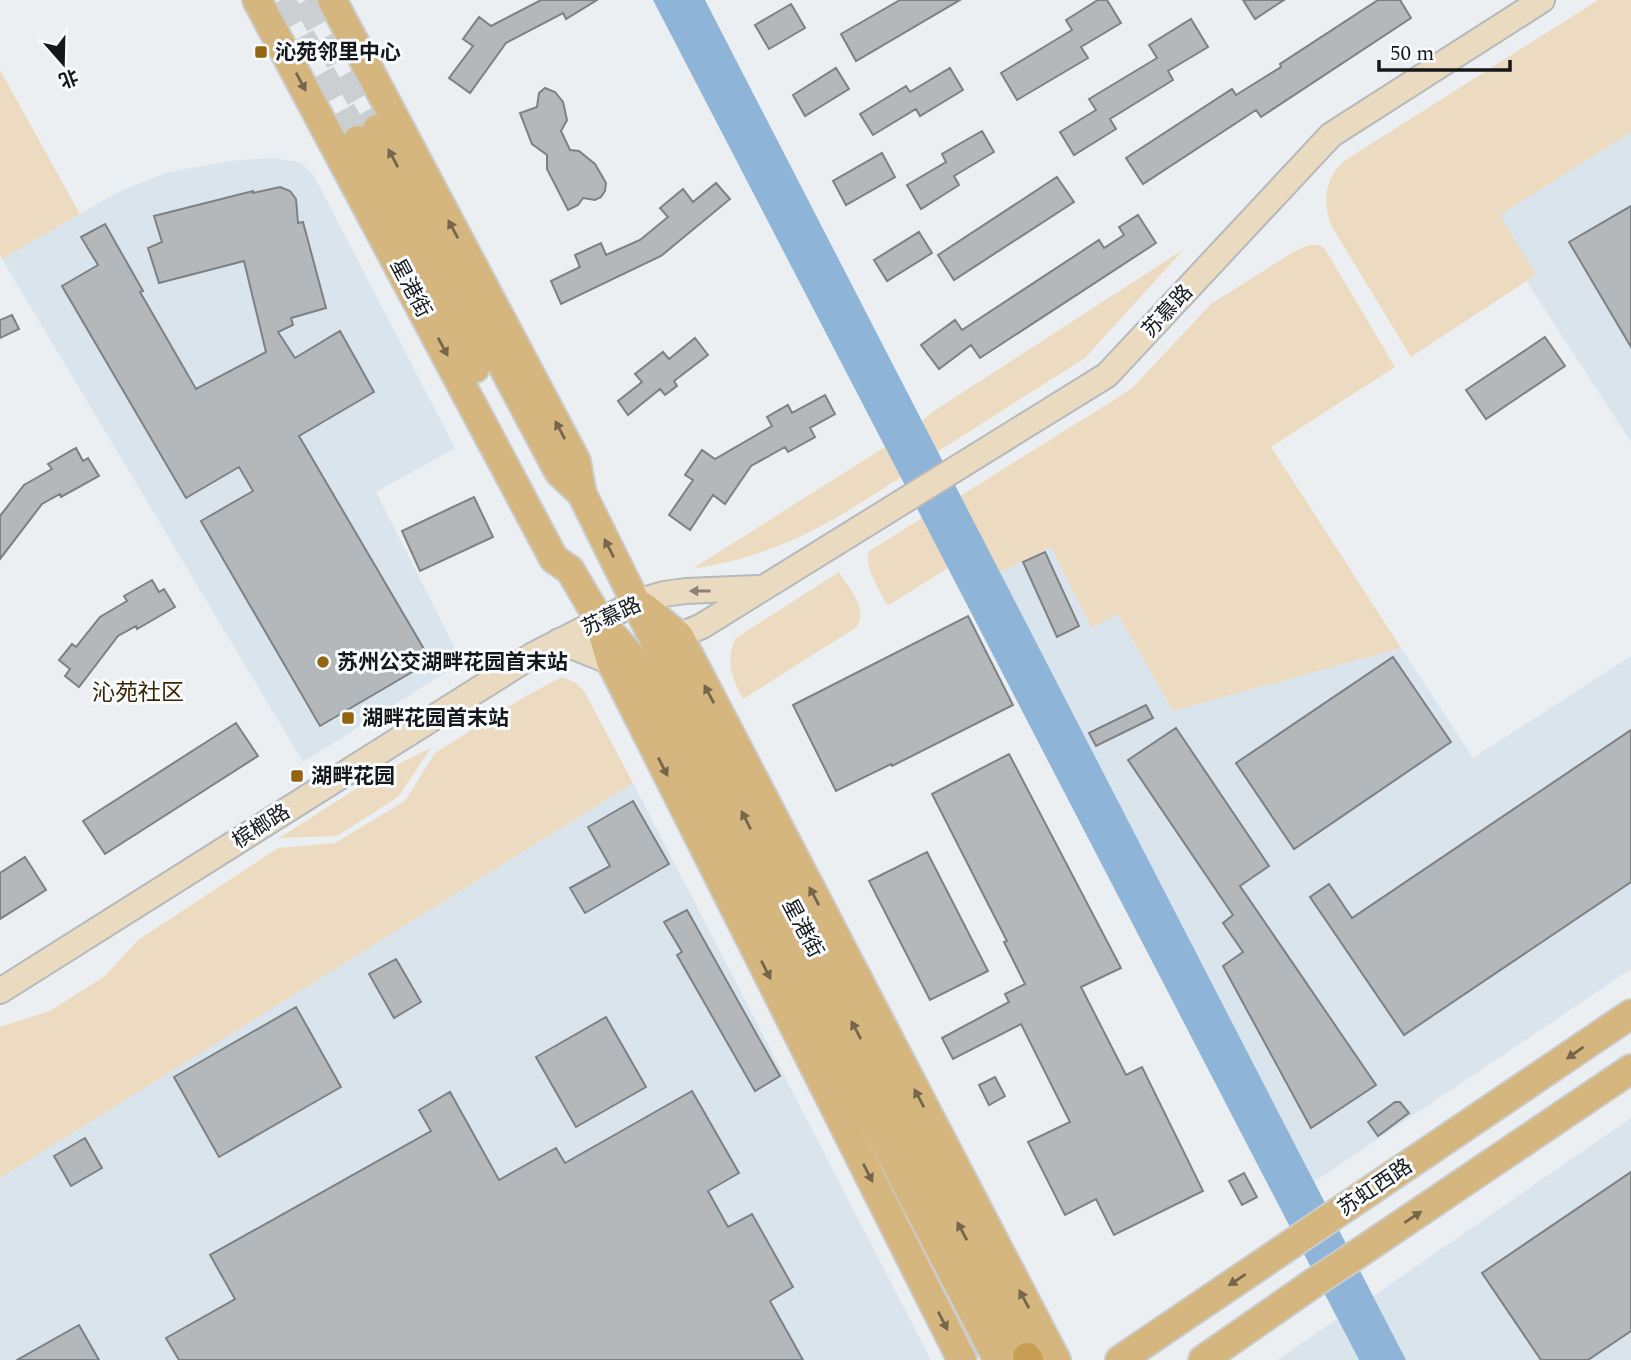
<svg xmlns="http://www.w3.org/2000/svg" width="1631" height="1360" font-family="Spectral,'Noto Sans SC',serif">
	<rect width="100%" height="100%" fill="#ebeff2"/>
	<path fill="#dae4ed" d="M1631 132V442L1527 282 1535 275 1499 215Z
		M272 158 300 162 314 176 455 448 376 492 462 662 303 762 2 259 118 192 169 172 229 161Z
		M1051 547 1092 628 1118 614 1173 711 1401 648 1473 758 1631 656V969L1314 1182 999 573Z
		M633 783 931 1360H0V1178Z
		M1631 1118V1360H1406L1373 1296Z
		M1337 1319 1359 1360H1277Z"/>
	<path fill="#eddbc1" d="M1598 0H1631V132L1500 215 1536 275 1411 357 1331 225C1322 201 1325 179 1344 161Z
		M0 70 80 214 2 259 0 255Z
		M1309 245H1320L1325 249 1395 367 1271 447 1401 648 1173 711 1118 614 1092 628 1051 547 999 573 960 496 1125 393 1134 386 1211 304 1295 251Z
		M1184 249 1085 358 937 452 922 421 931 413Z
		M885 447 901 477C830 524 777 556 692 569Z
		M922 518 948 568 889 605 885 602C879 588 863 566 869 551Z
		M839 572C849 588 868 608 857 627L743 699C732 679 725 660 736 638Z
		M562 677 576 683 584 691 633 783 0 1178V1027L50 1011 105 976 138 940 278 848 335 843 405 801 435 753 526 696Z
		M431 748 398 797 337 836 279 838 384 771Z"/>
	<path fill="#8eb5d8" d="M653 0H705L1406 1360H1359Z"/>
	<path fill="#b4b8bb" stroke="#7d8184" stroke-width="2" d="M541 0H597L566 19 563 13 506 43 470 93 449 78 473 46 463 39 479 17 491 26Z
		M900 0H960L856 61 841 34Z
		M1098 0H1107L1121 23 1081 47 1088 58 1017 100 1001 73 1072 30 1066 20Z
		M1243 0H1284L1255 19Z
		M1378 0H1400L1411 18 1261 117 1256 110 1143 184 1126 158 1232 89 1236 95 1281 67 1280 64Z
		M791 4 805 28 769 49 755 25Z
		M1191 19 1208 47 1168 71 1173 80 1110 119 1116 129 1074 155 1060 132 1096 110 1089 99 1157 58 1149 45Z
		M836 68 849 89 805 116 793 95Z
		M950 68 963 90 920 116 916 109 873 135 860 114 906 86 910 92Z
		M545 88 555 92 563 102 567 120 561 131 570 150 579 151 595 164 606 183 605 191 601 197 595 200 583 198 578 205 568 210 547 169V155L532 144 520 113 537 107 539 93Z
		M982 131 994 152 954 176 959 185 921 209 907 185 946 162 942 154Z
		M882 153 895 177 846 205 833 181Z
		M1057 177 1074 202 954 280 938 255Z
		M716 183 730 199 661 256 561 304 551 281 580 267 575 255 601 243 606 255 640 240 668 217 660 208 683 189 693 202Z
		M280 187 290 191 296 199 298 223 303 222 326 308 291 318 293 325 278 332 295 358 340 331 374 392 299 436 431 661 320 726 201 521 253 491 239 467 186 498 62 286 98 265 81 237 105 224 143 291 140 292 196 389 266 352 244 261 159 283 148 248 162 242 154 216 253 191V193Z
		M1631 206V347L1569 242Z
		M1138 215 1156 243 980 358 971 345 939 369 921 345 955 320 962 330 1099 240 1104 248 1124 235 1119 227Z
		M919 232 932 253 887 281 874 260Z
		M12 315 19 329 0 338V320Z
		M1545 337 1565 366 1486 419 1466 390Z
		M695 338 708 355 674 381 677 386 665 395 660 389 628 415 618 401 642 382 635 374 663 352 669 359Z
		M825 395 835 414 810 428 815 437 788 452 785 447 751 466 725 504 713 495 690 530 669 515 693 480 685 475 702 450 715 459 772 426 767 417 788 405 792 413Z
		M76 448 83 461 88 458 99 476 61 497 60 494 42 504 0 559V516L24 485 52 469 48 464Z
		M474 497 493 537 420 571 402 531Z
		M1045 552 1079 626 1057 637 1023 562Z
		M152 580 159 592 164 589 175 607 137 629 136 626 118 636 79 687 65 676 70 669 59 660 72 644 76 647 100 617 127 601 124 596Z
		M968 616 1013 705 892 766 891 764 836 791 793 705Z
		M1393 657 1451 742 1294 849 1236 763Z
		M1146 705 1153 718 1096 746 1089 733Z
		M236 723 258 756 105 854 83 821Z
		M1176 728 1269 866 1240 886 1376 1085 1311 1128 1223 966 1243 952 1223 923 1233 915 1128 760Z
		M1631 730V882L1404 1035 1310 897 1329 884 1352 918Z
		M1009 754 1121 968 1081 987 1126 1075 1142 1067 1203 1191 1114 1235 1096 1199 1065 1215 1028 1142 1070 1122 1021 1024 953 1059 942 1038 1009 1002 1005 994 1025 984 1004 942 1007 941 932 794Z
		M633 801 669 864 585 913 570 888 610 866 588 827Z
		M927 852 988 971 930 1000 869 881Z
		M25 857 46 890 0 919V873Z
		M687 910 780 1076 755 1091 677 955 682 952 664 922Z
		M396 959 421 1002 394 1018 369 974Z
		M296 1007 341 1087 219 1157 174 1077Z
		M606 1017 646 1087 576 1127 536 1057Z
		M995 1077 1005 1096 989 1105 979 1085Z
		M692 1091 739 1173 708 1191 728 1227 752 1214 793 1287 770 1301 803 1360H179L166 1338 235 1299 210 1255 431 1131 419 1110 450 1092 499 1180 556 1148 565 1163Z
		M1395 1102H1400L1409 1113 1378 1136 1368 1122Z
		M85 1138 102 1168 71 1186 54 1156Z
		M1631 1172V1331L1588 1360H1541L1482 1273Z
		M1244 1173 1257 1197 1242 1205 1229 1181Z
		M79 1325 99 1360H17Z"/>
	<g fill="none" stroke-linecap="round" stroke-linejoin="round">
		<path stroke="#cbcfd1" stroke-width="28" stroke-dasharray="28 14" stroke-linecap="butt" d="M281 0 358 140
			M306 0 377 129"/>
		<defs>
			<path id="secondary" d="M559 641 611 662 625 657
				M662 643 702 626 1107 375 1331 135 1542 0
				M0 991 533 655 637 602 664 594 686 591 757 588"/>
			<path id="primary" d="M257 0 554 559 570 570 600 621 630 655 998 1360
				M332 0 576 461 582 494 687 706 1029 1360
				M377 129 559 472 582 494
				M358 140 475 368
				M644 607 679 636 1056 1360
				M601 627 611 662 962 1360
				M1356 1255 1631 1069
				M1120 1360 1631 1014
				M1203 1360 1315 1282"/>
			<path id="trunk" d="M1027 1357 1029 1360"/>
		</defs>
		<use href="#secondary" stroke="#b5b9bc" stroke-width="28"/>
		<use href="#primary" stroke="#ccc" stroke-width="32"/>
		<use href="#trunk" stroke="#ccc" stroke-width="32"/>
		<use href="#secondary" stroke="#eadabf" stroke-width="24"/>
		<use href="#primary" stroke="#d6b67f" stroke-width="28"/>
		<use href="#trunk" stroke="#c89e54" stroke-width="28"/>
		<defs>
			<path id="primary-bridge" d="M1315 1282 1356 1255"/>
		</defs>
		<use href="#primary-bridge" stroke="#ccc" stroke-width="32" stroke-linecap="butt"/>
		<use href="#primary-bridge" stroke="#d6b67f" stroke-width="28"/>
	</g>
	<defs><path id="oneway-solid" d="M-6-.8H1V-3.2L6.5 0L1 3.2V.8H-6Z" transform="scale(1.75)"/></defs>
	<g fill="#76664c">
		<use href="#oneway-solid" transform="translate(301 82) rotate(62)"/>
		<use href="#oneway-solid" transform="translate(393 158) rotate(-118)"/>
		<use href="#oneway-solid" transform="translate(453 229) rotate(-118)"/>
		<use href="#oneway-solid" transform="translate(443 347) rotate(62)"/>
		<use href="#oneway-solid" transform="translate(560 430) rotate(-118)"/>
		<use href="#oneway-solid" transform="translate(609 548) rotate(-117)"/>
		<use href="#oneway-solid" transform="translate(709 694) rotate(-118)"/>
		<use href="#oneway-solid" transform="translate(663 767) rotate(63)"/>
		<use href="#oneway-solid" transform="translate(746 820) rotate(-117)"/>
		<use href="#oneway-solid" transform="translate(814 896) rotate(-118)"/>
		<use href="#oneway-solid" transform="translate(766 970) rotate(63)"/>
		<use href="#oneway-solid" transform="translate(856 1030) rotate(-118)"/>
		<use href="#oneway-solid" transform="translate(1575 1053) rotate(145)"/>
		<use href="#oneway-solid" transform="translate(919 1098) rotate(-118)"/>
		<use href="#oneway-solid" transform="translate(868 1173) rotate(63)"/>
		<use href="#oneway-solid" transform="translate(1413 1217) rotate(-34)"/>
		<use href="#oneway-solid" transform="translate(962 1231) rotate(-118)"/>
		<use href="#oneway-solid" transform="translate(1237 1280) rotate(146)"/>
		<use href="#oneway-solid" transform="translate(1024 1299) rotate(-118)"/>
		<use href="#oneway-solid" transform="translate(943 1321) rotate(63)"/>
	</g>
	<use fill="#8b8274" href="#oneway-solid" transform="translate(700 591) rotate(-180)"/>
	<g fill="#936511" stroke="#f9fcff" stroke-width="2.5">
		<rect x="254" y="45" width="14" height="14" rx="3.5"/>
		<circle cx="323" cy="662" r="7"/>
		<rect x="341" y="711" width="14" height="14" rx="3.5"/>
		<rect x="290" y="769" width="14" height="14" rx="3.5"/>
	</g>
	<g text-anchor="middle" stroke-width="6" stroke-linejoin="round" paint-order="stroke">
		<g font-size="21" font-weight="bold" fill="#161718" stroke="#f9fcff" text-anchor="start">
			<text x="275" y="59">沁苑邻里中心</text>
			<text x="337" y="669">苏州公交湖畔花园首末站</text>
			<text x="362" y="725">湖畔花园首末站</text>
			<text x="311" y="783">湖畔花园</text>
		</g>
		<g font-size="21" fill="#161718" stroke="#f9fcff">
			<text transform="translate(411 288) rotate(62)" y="7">星港街</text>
			<text transform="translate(1167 311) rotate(-47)" y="7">苏慕路</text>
			<text transform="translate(611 616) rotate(-25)" y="7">苏慕路</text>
			<text transform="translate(261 826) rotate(-32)" y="7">槟榔路</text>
			<text transform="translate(803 928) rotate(62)" y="7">星港街</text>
			<text transform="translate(1375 1187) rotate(-34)" y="7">苏虹西路</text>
		</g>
		<g font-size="23" fill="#3b2600" stroke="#f9fcff">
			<text x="138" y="700">沁苑社区</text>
		</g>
	</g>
	<g transform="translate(63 63) rotate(160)" stroke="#f9fcff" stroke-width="5" paint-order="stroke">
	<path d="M0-5L12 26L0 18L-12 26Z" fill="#161718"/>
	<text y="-10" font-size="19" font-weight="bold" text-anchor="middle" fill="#161718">北</text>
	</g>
	<path d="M1379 60v10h131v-10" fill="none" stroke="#161718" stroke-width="3.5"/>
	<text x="1390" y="60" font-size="21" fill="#161718" stroke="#f9fcff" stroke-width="5" paint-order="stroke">50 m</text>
</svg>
